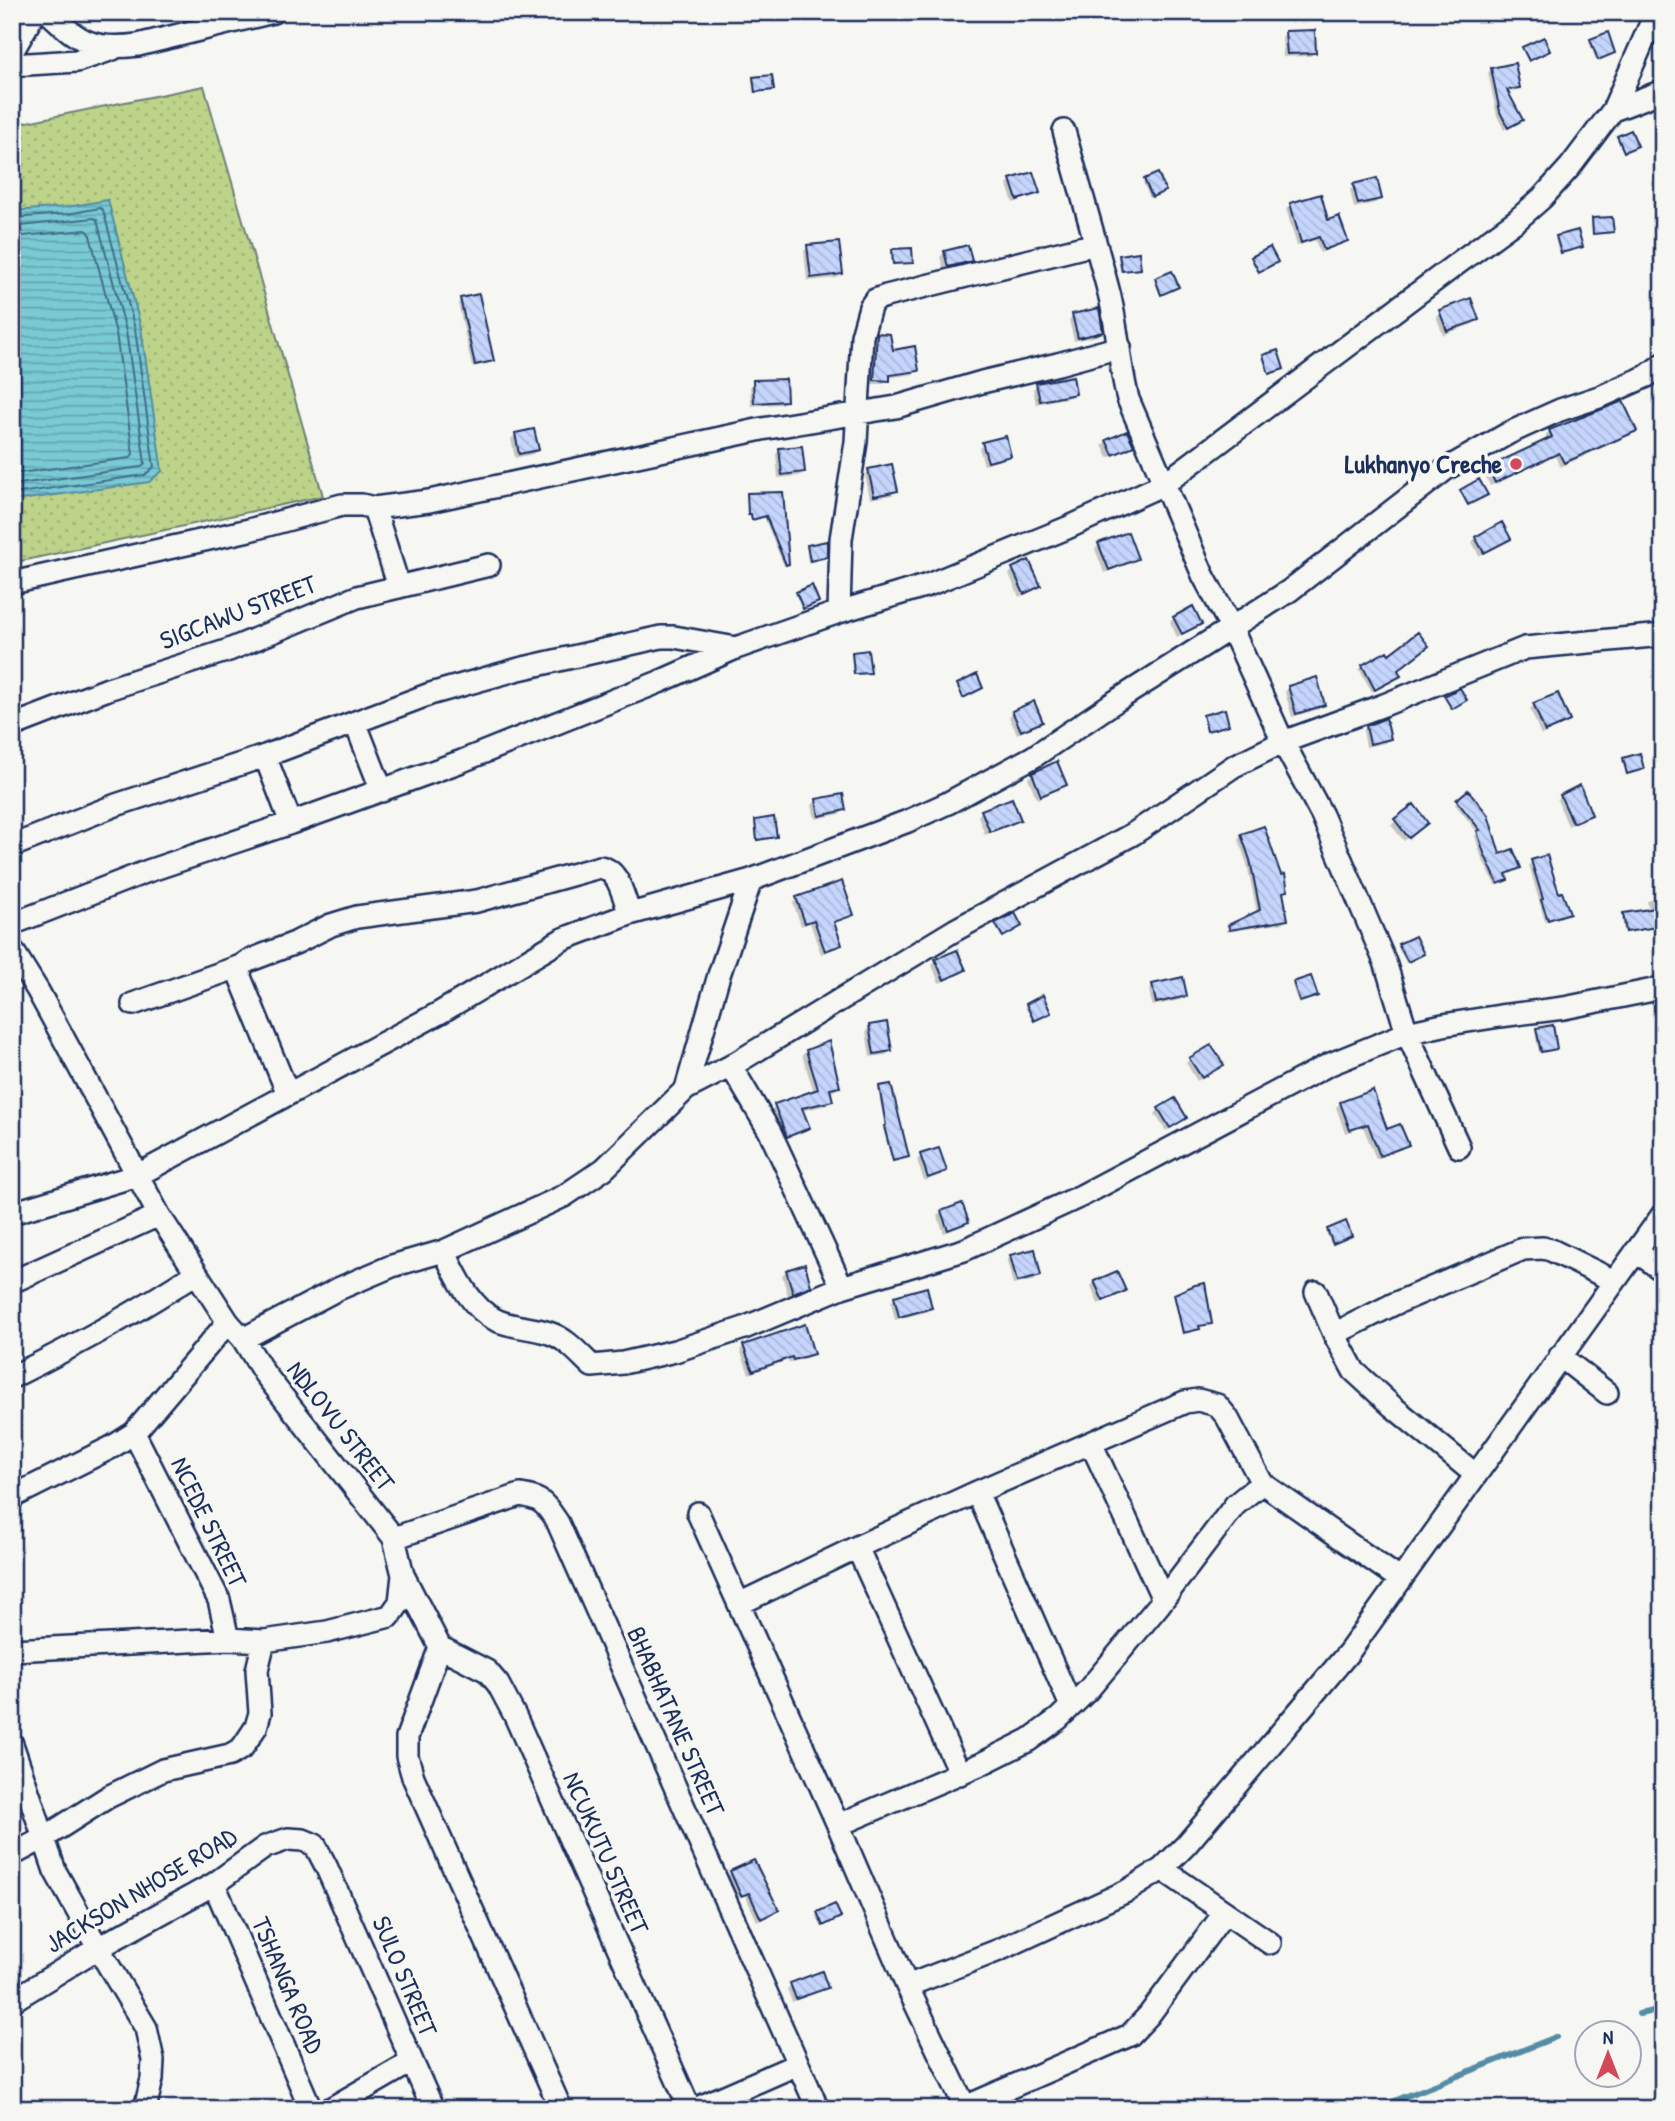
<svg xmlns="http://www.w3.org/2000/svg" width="1675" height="2121" font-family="'Patrick Hand',sans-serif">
	<defs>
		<pattern id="grass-dots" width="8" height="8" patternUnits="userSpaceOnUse" patternTransform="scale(1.75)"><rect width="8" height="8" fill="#bcd389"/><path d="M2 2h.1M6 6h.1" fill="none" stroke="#a1b579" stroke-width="1.8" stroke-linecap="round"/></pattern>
		<pattern id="water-rules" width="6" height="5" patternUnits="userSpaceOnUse" patternTransform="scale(1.75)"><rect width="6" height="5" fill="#7acad4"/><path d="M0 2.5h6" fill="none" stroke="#63a4af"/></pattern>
		<pattern id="building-back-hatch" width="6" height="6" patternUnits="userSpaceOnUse" patternTransform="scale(1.75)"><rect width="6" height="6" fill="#c5d5fc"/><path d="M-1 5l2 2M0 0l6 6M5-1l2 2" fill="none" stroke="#a9b7da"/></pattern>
	</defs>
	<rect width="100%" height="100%" fill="#f6f6f2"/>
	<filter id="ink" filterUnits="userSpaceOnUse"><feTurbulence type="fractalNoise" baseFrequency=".0143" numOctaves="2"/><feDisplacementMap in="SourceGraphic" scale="14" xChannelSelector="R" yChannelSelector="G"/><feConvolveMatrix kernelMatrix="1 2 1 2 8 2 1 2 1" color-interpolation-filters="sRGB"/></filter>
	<g filter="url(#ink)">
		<path fill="url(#grass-dots)" stroke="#6c8174" stroke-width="2" d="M204 86 323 496 12 563V125Z"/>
		<path fill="url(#water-rules)" stroke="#548ca5" stroke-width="2" d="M108 200 141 328 162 471 149 482 12 501V211L67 207Z"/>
		<path fill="#0003" d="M845 12H870V18L846 21Z
			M1286 33 1314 52 1310 56 1283 57 1282 37Z
			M1591 40 1612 54 1596 60 1589 42Z
			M1492 69 1518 87 1514 91 1506 92 1520 120 1504 130 1497 116 1488 73Z
			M754 78 772 89 753 93 752 80Z
			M1011 181 1038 192 1033 196 1013 203 1007 185Z
			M1145 181 1163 192 1150 198 1143 182Z
			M1354 185 1380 199 1375 203 1354 208 1350 190Z
			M1291 205 1327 222 1346 240 1342 244 1320 253 1315 240 1297 246 1286 209Z
			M1592 220 1612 232 1592 235 1591 222Z
			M1557 238 1581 247 1559 254 1555 239Z
			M808 247 841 273 837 278 807 281 804 251Z
			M893 251 911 262 892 265 891 252Z
			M945 252 970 260 966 265 944 270 940 257Z
			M1120 257 1139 268 1120 272 1118 258Z
			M1252 259 1275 263 1257 272 1251 260Z
			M1171 273 1175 288 1160 295 1154 281Z
			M461 300 492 360 489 363 472 367 458 303Z
			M1440 312 1477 319 1473 324 1443 335 1436 316Z
			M1073 315 1101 332 1097 336 1074 341 1069 320Z
			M877 334 891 352 917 370 914 374 888 378 884 384H871L874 338Z
			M1264 357 1281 370 1268 374 1262 358Z
			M754 382 785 401 781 404 751 406 750 386Z
			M1037 385 1074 393 1070 397 1036 404 1033 389Z
			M1635 430 1631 435 1560 467 1555 456 1490 486 1484 473 1489 469 1548 441 1545 435 1550 431Z
			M516 434 537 450 533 454 515 458 511 439Z
			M1107 441 1132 446 1127 450 1108 458 1102 445Z
			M983 444 1009 455 1005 459 984 465 979 448Z
			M780 450 803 472 799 476 778 478 776 454Z
			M869 471 896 490 892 495 870 499 865 475Z
			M781 493 787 564 784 566 764 517 751 521 750 515H747V497L748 495Z
			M1476 538H1509L1479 556 1472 542Z
			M1099 545 1136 559 1132 563 1104 573 1095 549Z
			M807 546 826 557 808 562 806 548Z
			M1013 570 1039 586 1035 590 1019 597 1009 574Z
			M1174 618 1200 624 1177 637 1170 622Z
			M853 653 869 672 867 674 853 675 851 655Z
			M1389 657 1396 670 1395 679 1372 692 1359 669 1363 666Z
			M1289 687 1323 705 1319 709 1292 717 1285 692Z
			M1534 705 1568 721 1564 725 1541 735 1530 709Z
			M1013 712 1041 721 1037 726 1017 734 1009 717Z
			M1367 727 1389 739 1385 743 1366 747 1363 731Z
			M1624 759 1642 769 1626 775 1622 761Z
			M1033 774 1065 784 1060 789 1037 799 1028 778Z
			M1660 787H1663V812H1661L1655 792Z
			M1468 793 1499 856 1519 868 1505 875 1506 879 1503 882 1495 885 1481 856 1475 836 1478 833 1455 804Z
			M1561 796 1589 814 1585 818 1568 826 1557 800Z
			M816 801 844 810 840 814 815 819 812 805Z
			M982 811 1019 819 1014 824 985 835 978 816Z
			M1396 821 1422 827 1404 841 1391 825Z
			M755 822 776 836 756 840 754 823Z
			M1242 836 1287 890 1283 893 1286 919 1283 923 1227 932 1226 930 1229 926 1257 913 1247 864 1238 839Z
			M1532 862 1558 895 1568 912 1564 915 1545 922 1529 865Z
			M1663 897V926L1624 932 1622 917 1624 915 1649 911 1647 901Z
			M797 899 852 914 848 918 833 923 840 944 836 948 821 954 810 923 801 926 793 903Z
			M996 925 1019 928 1001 937 995 926Z
			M1399 945 1420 956 1406 963 1398 947Z
			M936 960 964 970 960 974 939 983 932 965Z
			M1293 983 1316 996 1298 1003 1292 985Z
			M1153 985 1185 996 1180 1000 1152 1006 1149 990Z
			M1027 1005 1048 1014 1033 1021 1025 1007Z
			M870 1027 890 1051 886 1055 870 1057 866 1031Z
			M1537 1030 1556 1048 1554 1050 1539 1052 1535 1032Z
			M807 1051 838 1087 834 1091 829 1092 831 1101 827 1105 801 1111 808 1128 803 1132 782 1140 771 1110 775 1106 814 1092 802 1055Z
			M1190 1059 1217 1069 1197 1081 1186 1063Z
			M880 1088 907 1157 905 1158 892 1161 883 1129 885 1127 878 1089Z
			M1341 1103 1386 1131 1407 1145 1402 1149 1376 1159 1363 1127 1345 1133 1336 1107Z
			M1159 1109 1185 1118 1166 1131 1155 1114Z
			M921 1156 945 1171 941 1175 924 1181 917 1160Z
			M942 1212 967 1222 963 1226 944 1233 937 1216Z
			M1328 1231 1350 1236 1331 1245 1326 1232Z
			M1011 1256 1039 1276 1035 1280 1013 1285 1007 1261Z
			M787 1271 809 1285 805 1290 788 1296 782 1275Z
			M1095 1282 1124 1291 1120 1295 1098 1304 1091 1286Z
			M1175 1295 1210 1324 1198 1327 1196 1330 1182 1334 1174 1297Z
			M895 1297 930 1308 926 1312 895 1320 891 1302Z
			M744 1346 812 1353 808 1357 788 1363V1360L749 1374 740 1350Z
			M731 1872 777 1910 757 1921 745 1895 738 1898 728 1876Z
			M834 1906 837 1919 821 1926 816 1915Z
			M791 1985 826 1987 822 1991 792 2002 787 1989Z"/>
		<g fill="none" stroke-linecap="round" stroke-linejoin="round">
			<path stroke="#416d8d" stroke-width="2" d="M12 218 67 214 100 208 103 210 135 329 154 467 145 475 12 494
				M12 227 94 218 97 220 126 331 145 463 141 467 12 485
				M12 237 86 230 89 232 116 333 133 454 130 458 12 474"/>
			<path stroke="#548ca5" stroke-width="6" d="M1639 2014 1663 2009
				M1374 2109 1556 2037"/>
		</g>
		<path fill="url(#building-back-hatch)" stroke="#1b2f5e" stroke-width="2" d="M1315 30 1316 53 1287 54 1285 31Z
			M1608 32 1615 53 1598 60 1590 39Z
			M1544 37 1550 51 1529 61 1522 47Z
			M1515 63 1520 88 1507 90 1523 120 1508 128 1500 112 1491 68Z
			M772 75 774 90 755 92 753 77Z
			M1631 130 1638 146 1624 152 1617 136Z
			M1033 172 1040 193 1017 200 1010 179Z
			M1158 173 1166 191 1152 197 1144 179Z
			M1377 178 1382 199 1358 204 1353 184Z
			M1321 194 1328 220 1339 216 1348 241 1324 250 1319 237 1301 243 1290 203Z
			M1612 217 1614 232 1593 234 1592 218Z
			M1578 230 1583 247 1561 253 1556 236Z
			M839 242 843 274 811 278 807 245Z
			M968 245 972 261 948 267 944 251Z
			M1270 247 1278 262 1259 272 1251 257Z
			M912 248 913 263 893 264 892 249Z
			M1139 252 1141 269 1122 271 1119 255Z
			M1172 271 1179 287 1161 295 1155 278Z
			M479 294 494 361 475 365 460 298Z
			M1471 298 1479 320 1447 331 1439 310Z
			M1099 308 1103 332 1078 338 1072 314Z
			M877 333 890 334 893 350 915 346 919 371 890 375V381L874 380Z
			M1278 350 1284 369 1269 374 1263 355Z
			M1073 376 1076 394 1040 401 1036 383Z
			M786 379 787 401 754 403 753 380Z
			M1623 401 1637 431 1564 463 1559 453 1495 483 1488 467 1552 437 1549 430Z
			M534 429 539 450 519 454 515 433Z
			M1127 431 1134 446 1113 455 1106 440Z
			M1006 436 1011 456 988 462 982 442Z
			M802 446 805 472 782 475 779 448Z
			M892 464 898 491 874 496 868 469Z
			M1479 479 1488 495 1468 505 1460 490Z
			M783 492 789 564 786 565 766 516 752 520 751 514H748L747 493Z
			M1502 522 1511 539 1484 553 1475 537Z
			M1128 532 1138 559 1109 570 1098 543Z
			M827 541V557L810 561 807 545Z
			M1029 560 1041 586 1024 594 1012 568Z
			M812 585 819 602 803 609 796 592Z
			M1193 606 1202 624 1182 634 1173 617Z
			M1418 632 1429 646 1398 670 1401 676 1375 690 1362 665 1387 651 1389 654Z
			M868 650 871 673 854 674 852 652Z
			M977 674 983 688 963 698 957 684Z
			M1317 677 1325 705 1296 714 1288 686Z
			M1460 688 1467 700 1452 709 1444 696Z
			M1558 693 1570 721 1545 732 1533 703Z
			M1034 701 1043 722 1021 731 1012 711Z
			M1225 709 1229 725 1207 731 1203 715Z
			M1386 718 1391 739 1370 744 1366 726Z
			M1640 753 1644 769 1627 774 1623 758Z
			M1057 761 1067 785 1041 796 1032 773Z
			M1580 785 1592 815 1573 823 1560 795Z
			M1468 790 1488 815 1500 854 1513 849 1521 868 1506 874 1508 880 1498 884 1484 853 1477 831 1480 830 1456 800Z
			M843 794 846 810 819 816 816 799Z
			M1012 798 1021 820 990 832 981 810Z
			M1414 804 1428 823 1409 838 1394 819Z
			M774 817 777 837 757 840 755 820Z
			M1264 826 1281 875 1285 874 1288 891 1283 892 1288 920 1230 930 1228 925 1260 910 1250 860 1241 834Z
			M1547 855 1559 893 1562 892 1570 913 1548 920 1541 900 1543 899 1531 860Z
			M842 881 854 915 834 922 842 945 825 951 814 920 805 923 796 897Z
			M1663 907V926L1626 932 1623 913Z
			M1015 913 1022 926 1003 937 995 923Z
			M1415 936 1424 954 1408 962 1398 944Z
			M957 950 966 970 944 980 935 959Z
			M1311 976 1318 996 1300 1002 1293 982Z
			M1183 977 1187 996 1156 1003 1152 984Z
			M1043 995 1051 1013 1034 1021 1026 1004Z
			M887 1022 892 1051 874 1054 869 1025Z
			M1553 1025 1557 1049 1541 1052 1536 1028Z
			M829 1041 840 1087 830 1089 833 1101 802 1108 810 1128 787 1137 774 1104 818 1089 806 1050Z
			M1211 1045 1224 1065 1202 1078 1189 1058Z
			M891 1084 909 1157 893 1161 884 1126 886 1125 879 1086Z
			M1373 1090 1387 1129 1400 1124 1409 1145 1380 1156 1368 1124 1350 1130 1340 1102Z
			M1175 1098 1187 1118 1170 1128 1158 1108Z
			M939 1148 947 1171 928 1178 920 1154Z
			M962 1203 969 1222 948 1230 941 1211Z
			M1346 1221 1352 1236 1333 1244 1327 1229Z
			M1035 1249 1041 1276 1017 1282 1010 1255Z
			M805 1264 811 1286 793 1293 786 1270Z
			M1117 1271 1126 1291 1103 1301 1094 1281Z
			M1205 1283 1212 1324 1199 1326 1200 1329 1183 1333 1174 1294 1195 1285Z
			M927 1287 932 1308 899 1317 894 1296Z
			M805 1324 814 1354 793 1360 792 1357 753 1371 743 1345Z
			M754 1860 779 1910 761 1919 749 1893 741 1896 730 1871Z
			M835 1904 841 1917 823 1926 817 1912Z
			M822 1971 828 1988 796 1999 790 1983Z"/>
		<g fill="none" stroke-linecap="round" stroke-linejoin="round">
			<defs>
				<path id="street" d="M48 12C79 42 94 51 138 45L273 12
					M12 52 35 12
					M12 65 77 61 113 49
					M1613 110 1663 91
					M1064 131C1079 185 1095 239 1109 293 1118 329 1119 364 1128 399L1203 575 1231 627 1283 742 1322 815 1385 962 1407 1033 1459 1147
					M374 508 399 587
					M12 583 249 530 342 505H362L374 508 429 501 762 429 896 407 982 382 1058 364 1120 347
					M839 612 841 539 856 442 862 336 870 307 875 300 886 296 1095 244
					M355 722 382 791
					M12 726 108 689 229 650 357 597 489 565
					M265 756 291 823
					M12 846 116 805 265 756 430 694 519 669 661 637H674L736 648
					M12 924 148 871 291 823 462 761 659 682 736 648 839 612 928 585 1067 528 1164 484 1458 263 1517 220 1542 198 1570 167 1613 110 1656 12
					M12 949 38 991 159 1215 228 1322 243 1339 264 1373 394 1538 403 1575 400 1602 390 1616 327 1632 264 1641 228 1639 12 1650
					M133 1004 241 966
					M731 1066 770 1132 842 1287
					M686 1089 731 1066 955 930 1133 834 1234 766 1283 742 1384 705 1525 648 1663 635
					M288 1094 240 977 241 966 248 961 295 943 331 925 357 917 477 901 600 867C620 870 623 898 630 914
					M12 1213 138 1175 441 1012 563 939 630 914 751 880 908 821 948 803 1033 757 1116 701 1289 591 1446 469 1509 433 1560 410 1602 396 1647 376 1663 364
					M444 1251C456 1275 470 1308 496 1320 513 1328 532 1327 549 1333 566 1338 579 1354 592 1366L623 1363 675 1351 744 1328 842 1287 964 1250 1081 1196 1328 1065 1407 1033 1443 1025 1500 1016 1564 1008 1653 990 1663 987
					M1636 1251 1663 1271
					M12 1282 159 1215
					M1316 1292 1334 1334 1354 1371 1392 1406 1476 1475
					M1334 1334 1394 1304 1523 1249 1543 1248 1551 1250 1614 1281
					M243 1339 338 1289 392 1266 444 1251 564 1196 604 1169 686 1089 719 975 751 880
					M1560 1356 1607 1393
					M12 1377C77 1345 136 1313 196 1273
					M134 1433 219 1600 228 1639
					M1091 1443 1163 1599
					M977 1492 1071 1706
					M12 1497 112 1447 134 1433 228 1322
					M698 1513 838 1825 907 1986 966 2109
					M394 1538 520 1495C543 1498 546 1505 558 1523L818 2109
					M857 1547 960 1774
					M403 1575 440 1647 487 1671 498 1684 515 1716 690 2109
					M739 1604 857 1547 977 1492 1185 1402 1198 1400 1217 1405 1227 1417 1262 1483 1401 1580
					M440 1647 407 1737V1756L413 1777 561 2109
					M12 1744 55 1871 98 1948 146 2028 153 2060 152 2079 145 2109
					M838 1825 981 1764 1029 1740 1058 1719 1088 1690 1159 1605 1235 1505 1262 1483
					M12 1855 42 1839 108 1797 163 1770 230 1755 242 1748 256 1727 260 1713 257 1670 264 1641
					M1162 1869 1270 1943
					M214 1884 311 2109
					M907 1986 999 1950 1127 1891 1162 1869 1186 1845 1349 1652 1663 1214
					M12 2001 98 1948 214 1884 265 1847 288 1839 303 1840 315 1845 326 1866 433 2109
					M965 2107 1130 2035 1149 2015 1225 1912
					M330 2109 411 2062
					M695 2109 798 2064"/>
			</defs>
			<use href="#street" stroke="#1b2f5e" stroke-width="26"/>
			<use href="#street" stroke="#f6f6f2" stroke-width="21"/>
		</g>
	</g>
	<circle fill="#d1495b" stroke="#f6f6f2" stroke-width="2.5" cx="1516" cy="464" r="7"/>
	<g text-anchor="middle" stroke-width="7" stroke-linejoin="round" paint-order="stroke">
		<g font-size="26" font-weight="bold" fill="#1b2f5e" stroke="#f6f6f2" text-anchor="end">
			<text x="1502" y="473">Lukhanyo Creche</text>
		</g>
		<g font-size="26" fill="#1b2f5e" stroke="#f6f6f2">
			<text transform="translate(238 612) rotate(-21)" y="9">SIGCAWU STREET</text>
			<text transform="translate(341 1426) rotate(52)" y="9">NDLOVU STREET</text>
			<text transform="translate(209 1522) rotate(64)" y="9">NCEDE STREET</text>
			<text transform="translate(676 1721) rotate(66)" y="9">BHABHATANE STREET</text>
			<text transform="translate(606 1853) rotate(66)" y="9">NCUKUTU STREET</text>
			<text transform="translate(141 1890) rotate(-31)" y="9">JACKSON NHOSE ROAD</text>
			<text transform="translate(405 1976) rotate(67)" y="9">SULO STREET</text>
			<text transform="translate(288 1985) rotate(67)" y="9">TSHANGA ROAD</text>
		</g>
	</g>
	<rect width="1675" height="2121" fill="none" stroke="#f6f6f2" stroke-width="42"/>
	<rect x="21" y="21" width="1633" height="2079" fill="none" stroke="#1b2f5e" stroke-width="2.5" filter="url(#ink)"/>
	<g transform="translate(1608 2054)"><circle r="33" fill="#f6f6f2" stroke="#9ea6b7" stroke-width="2"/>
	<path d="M0-5L12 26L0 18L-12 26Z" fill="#d1495b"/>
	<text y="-10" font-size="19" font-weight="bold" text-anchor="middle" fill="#1b2f5e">N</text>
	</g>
</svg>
